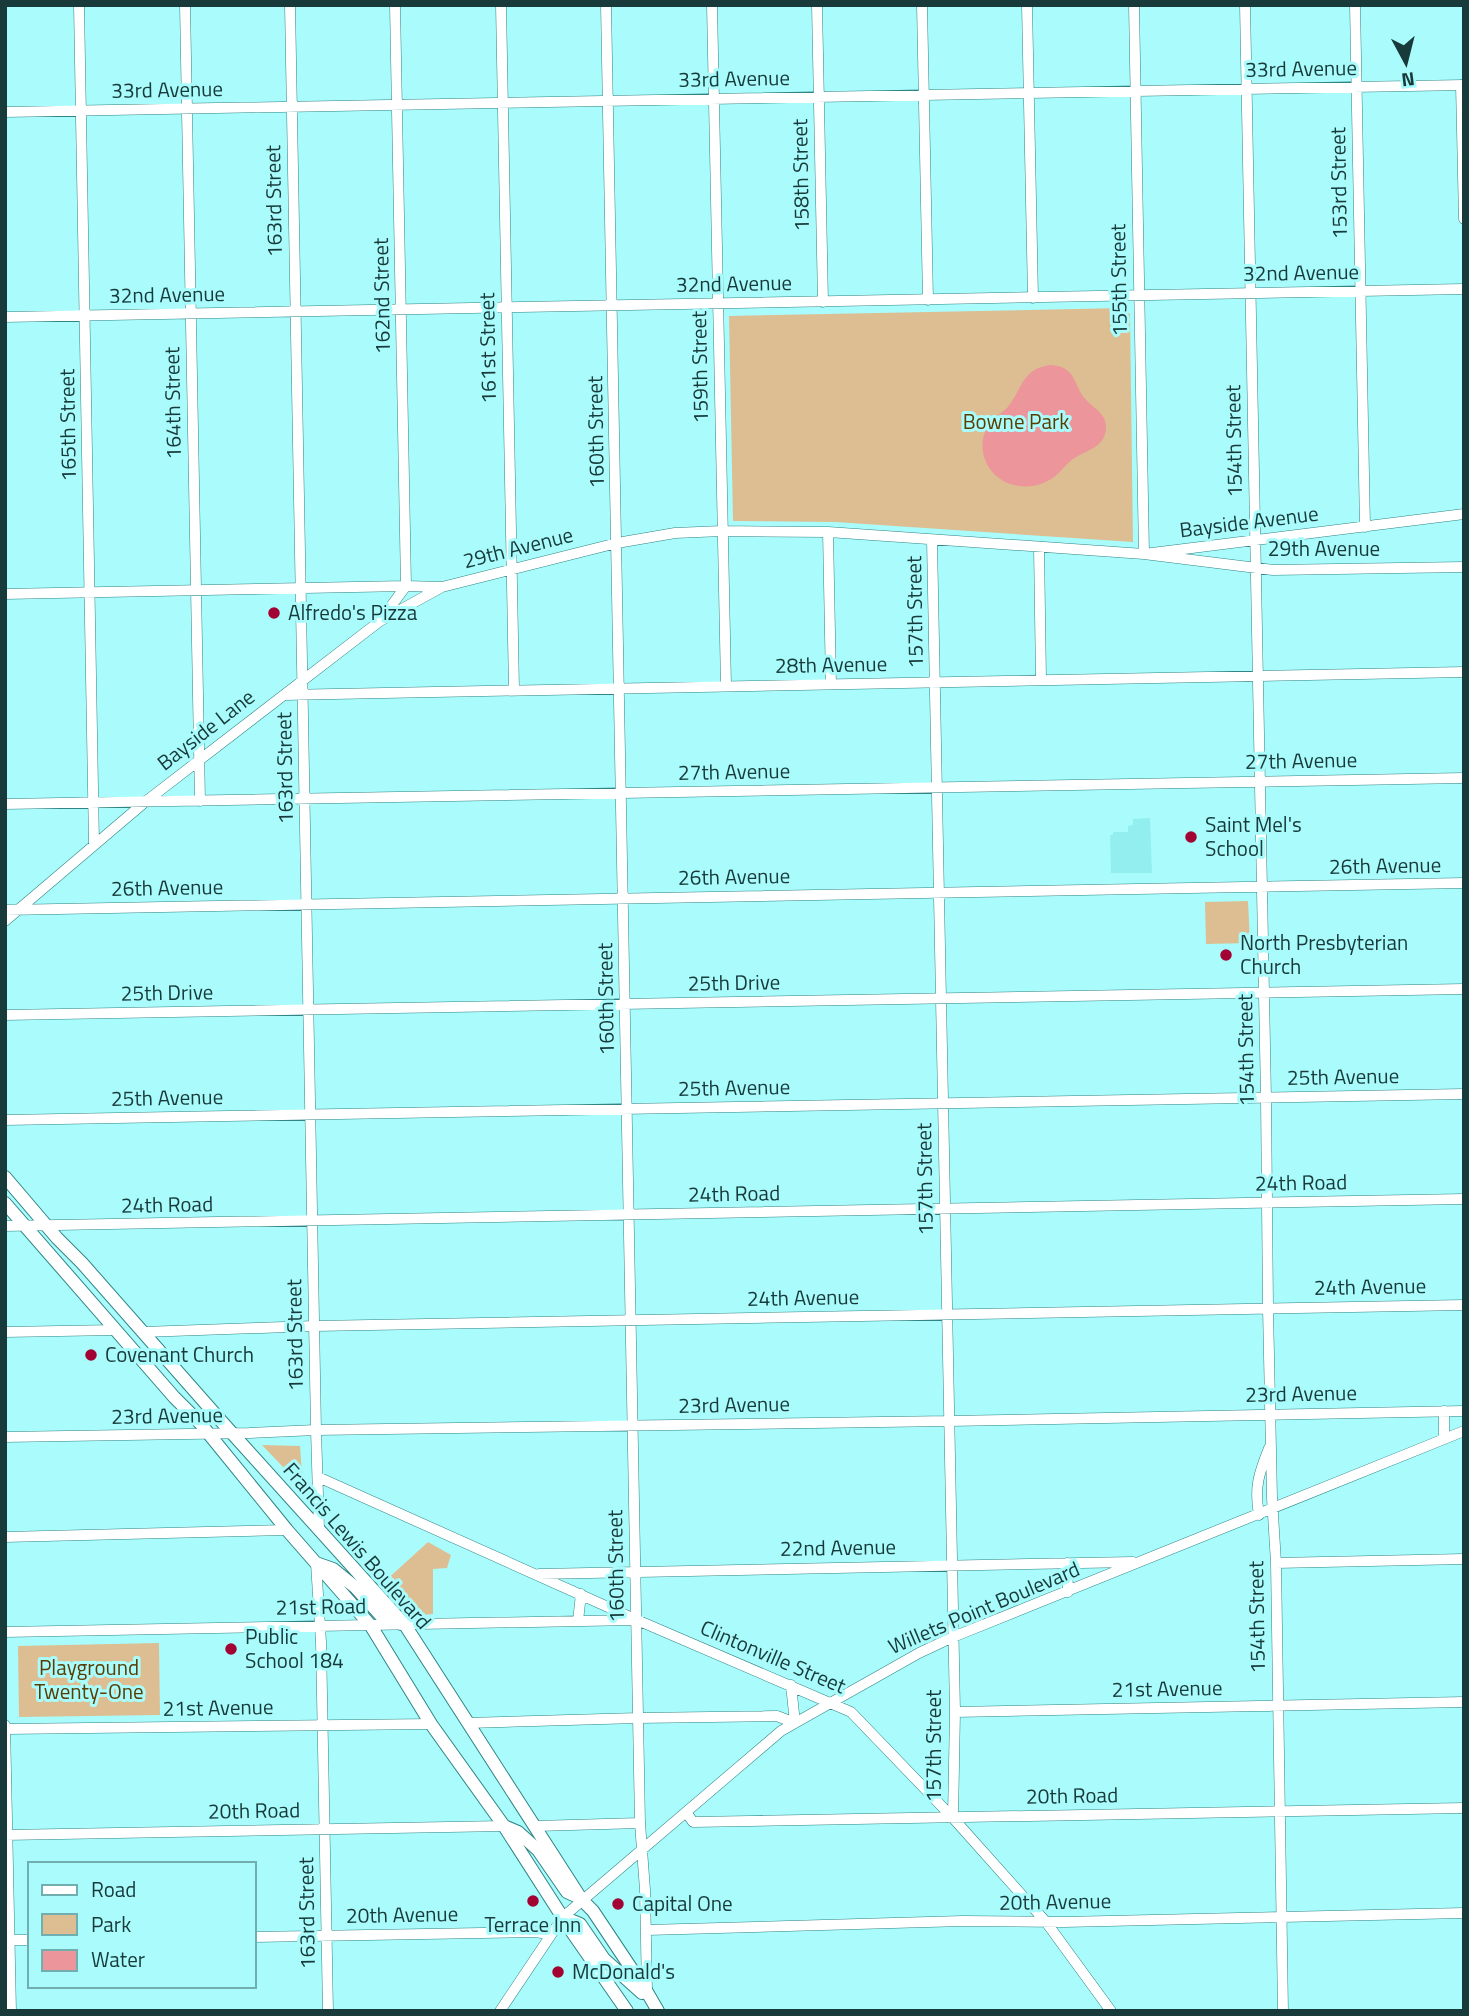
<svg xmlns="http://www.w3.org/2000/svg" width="1469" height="2016" font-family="'Titillium Web',sans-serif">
	<rect width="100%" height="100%" fill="#aafcfc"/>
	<path fill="#93eeef" d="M1150 818 1152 873H1111L1110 835H1113V832H1128V826L1133 825V819Z"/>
	<path fill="#ddbe92" d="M1123 308 1130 314 1133 542 835 522 733 521 729 316Z
		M1248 901 1250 943 1206 944 1205 902Z
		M262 1445 300 1446 303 1488Z
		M428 1542 451 1555 447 1568 433 1569V1614L411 1616 383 1583Z
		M159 1643 160 1715 19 1717 18 1646Z"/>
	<path fill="#ec959a" d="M1050 365C1072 366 1073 378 1082 395 1090 407 1107 412 1106 428 1105 448 1086 450 1073 459 1066 464 1061 472 1054 477 1038 489 1015 490 999 478 982 466 976 440 991 422 996 415 1005 412 1010 404 1023 386 1023 369 1050 365Z"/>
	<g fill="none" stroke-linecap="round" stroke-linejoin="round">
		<defs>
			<path id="minor" d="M79 5 94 844
				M185 5 200 801
				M290 5 316 1430 319 1529
				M501 5 514 690
				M606 5 640 1823 645 1890 647 1991
				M712 5 726 686
				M817 5 823 302
				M922 5 928 300
				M1027 5 1033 298
				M1134 5 1144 554 1273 570 1464 567
				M1245 5 1266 1098 1268 1308 1272 1498 1276 1563 1283 2011
				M1355 5 1365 527
				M1461 85 1464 219
				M5 112 1464 85
				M5 317 1464 289
				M828 532 831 684
				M932 540 955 1712 953 1818
				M1039 547 1041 680
				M5 594 406 586 442 587 617 543 675 533 722 531 828 532 1144 554 1464 514
				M380 621 406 586 395 5
				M284 695 1464 672
				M5 804 1464 778
				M5 910 1464 883
				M5 921 145 802 380 621 442 587
				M5 1015 1464 989
				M5 1120 1464 1094
				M5 1226 1464 1199
				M5 1332 115 1330
				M143 1332 315 1326 1464 1305
				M1444 1411V1439
				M5 1437 249 1433 316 1430 949 1421 1464 1411
				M318 1477 637 1620 851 1712 953 1818 1046 1922 1111 2011
				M1259 1515C1254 1487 1259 1473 1269 1448
				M5 1537 287 1530
				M316 1563 321 1642 328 2011
				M1067 1563 1068 1592
				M1276 1563 1464 1559
				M539 1574 1133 1562
				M578 1621 581 1594
				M5 1632 633 1620
				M791 1685 795 1723
				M955 1712 1464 1702
				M468 1723 638 1718 777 1716 795 1723
				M5 1725 11 2011
				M5 1729 431 1724
				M686 1812 693 1822 1464 1808
				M536 1826 640 1823
				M5 1835 504 1826
				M647 1930 963 1921 1064 1922 1464 1913
				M254 1937 534 1932 550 1934
				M6 1940H30
				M500 2011 563 1917 781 1731 795 1723 919 1653 953 1637 1464 1431"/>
			<path id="major" d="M5 1177 57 1238 82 1263 222 1422 405 1625 582 1900 593 1911 647 1992 658 2011
				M5 1203 174 1397 200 1423 287 1530 371 1626 431 1724 504 1826 572 1932 627 2011
				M316 1563 333 1569 355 1587 383 1618 405 1625
				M504 1826 518 1832 538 1850 567 1892 582 1899
				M563 1917 580 1924 604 1959 642 1993"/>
		</defs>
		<use href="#minor" stroke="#308485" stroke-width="11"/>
		<use href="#major" stroke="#308485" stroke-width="14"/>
		<use href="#minor" stroke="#fff" stroke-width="10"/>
		<use href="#major" stroke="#fff" stroke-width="12"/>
	</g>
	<g fill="#a20332" stroke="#aafcfc" stroke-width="2.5">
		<circle cx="274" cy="613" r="7"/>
		<circle cx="1191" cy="837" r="7"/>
		<circle cx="1226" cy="955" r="7"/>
		<circle cx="91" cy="1355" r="7"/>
		<circle cx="231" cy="1649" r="7"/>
		<circle cx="533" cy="1901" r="7"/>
		<circle cx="618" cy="1904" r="7"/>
		<circle cx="558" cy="1972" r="7"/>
	</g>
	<g text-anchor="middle" stroke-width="6" stroke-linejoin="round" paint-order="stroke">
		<g font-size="21" fill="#183a3b" stroke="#aafcfc">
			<text transform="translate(1301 69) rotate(-1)" y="7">33rd Avenue</text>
			<text transform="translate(734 79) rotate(-1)" y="7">33rd Avenue</text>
			<text transform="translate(167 90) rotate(-1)" y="7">33rd Avenue</text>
			<text transform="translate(801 175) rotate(-91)" y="7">158th Street</text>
			<text transform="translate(1339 183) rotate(-91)" y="7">153rd Street</text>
			<text transform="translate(274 201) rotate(-91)" y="7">163rd Street</text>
			<text transform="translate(1301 273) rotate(-1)" y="7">32nd Avenue</text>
			<text transform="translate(1119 280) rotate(-91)" y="7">155th Street</text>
			<text transform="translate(734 284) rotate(-1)" y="7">32nd Avenue</text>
			<text transform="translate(167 295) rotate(-1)" y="7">32nd Avenue</text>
			<text transform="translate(382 296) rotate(-91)" y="7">162nd Street</text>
			<text transform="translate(488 348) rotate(-91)" y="7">161st Street</text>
			<text transform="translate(700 367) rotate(-91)" y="7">159th Street</text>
			<text transform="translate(173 403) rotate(-91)" y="7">164th Street</text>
			<text transform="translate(68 425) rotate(-91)" y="7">165th Street</text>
			<text transform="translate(596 432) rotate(-91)" y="7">160th Street</text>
			<text transform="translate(1234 441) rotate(-91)" y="7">154th Street</text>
			<text transform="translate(1249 522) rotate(-7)" y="7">Bayside Avenue</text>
			<text transform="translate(518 548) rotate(-14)" y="7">29th Avenue</text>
			<text x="1324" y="556">29th Avenue</text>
			<text transform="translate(915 612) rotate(-91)" y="7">157th Street</text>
			<text transform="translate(831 665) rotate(-1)" y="7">28th Avenue</text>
			<text transform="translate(206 730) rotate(-38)" y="7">Bayside Lane</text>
			<text transform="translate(1301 761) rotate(-1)" y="7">27th Avenue</text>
			<text transform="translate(285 768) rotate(-91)" y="7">163rd Street</text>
			<text transform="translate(734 772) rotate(-1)" y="7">27th Avenue</text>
			<text transform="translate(1385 866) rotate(-1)" y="7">26th Avenue</text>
			<text transform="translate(734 877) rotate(-1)" y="7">26th Avenue</text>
			<text transform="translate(167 888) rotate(-1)" y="7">26th Avenue</text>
			<text transform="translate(734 983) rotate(-1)" y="7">25th Drive</text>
			<text transform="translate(167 993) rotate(-1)" y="7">25th Drive</text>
			<text transform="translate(606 999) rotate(-91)" y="7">160th Street</text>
			<text transform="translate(1246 1050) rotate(-91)" y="7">154th Street</text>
			<text transform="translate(1343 1077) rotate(-1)" y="7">25th Avenue</text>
			<text transform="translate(734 1088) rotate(-1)" y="7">25th Avenue</text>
			<text transform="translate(167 1098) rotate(-1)" y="7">25th Avenue</text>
			<text transform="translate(925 1179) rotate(-91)" y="7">157th Street</text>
			<text transform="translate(1301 1183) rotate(-1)" y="7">24th Road</text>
			<text transform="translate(734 1194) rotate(-1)" y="7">24th Road</text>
			<text transform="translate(167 1205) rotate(-1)" y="7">24th Road</text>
			<text transform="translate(1370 1287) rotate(-1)" y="7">24th Avenue</text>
			<text transform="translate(803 1298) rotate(-1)" y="7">24th Avenue</text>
			<text transform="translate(295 1335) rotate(-91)" y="7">163rd Street</text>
			<text transform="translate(1301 1394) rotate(-1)" y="7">23rd Avenue</text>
			<text transform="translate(734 1405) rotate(-1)" y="7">23rd Avenue</text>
			<text transform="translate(167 1416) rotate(-1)" y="7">23rd Avenue</text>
			<text transform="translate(357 1546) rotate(49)" y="7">Francis Lewis Boulevard</text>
			<text transform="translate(838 1548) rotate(-1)" y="7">22nd Avenue</text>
			<text transform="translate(616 1566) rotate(-91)" y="7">160th Street</text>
			<text transform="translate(321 1607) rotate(-1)" y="7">21st Road</text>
			<text transform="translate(984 1608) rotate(-23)" y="7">Willets Point Boulevard</text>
			<text transform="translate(1257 1617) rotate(-91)" y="7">154th Street</text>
			<text transform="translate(773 1657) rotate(23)" y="7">Clintonville Street</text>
			<text transform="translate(1167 1689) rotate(-1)" y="7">21st Avenue</text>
			<text transform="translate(218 1708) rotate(-1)" y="7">21st Avenue</text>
			<text transform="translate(934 1746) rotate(-90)" y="7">157th Street</text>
			<text transform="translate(1072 1796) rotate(-1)" y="7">20th Road</text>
			<text transform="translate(254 1811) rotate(-1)" y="7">20th Road</text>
			<text transform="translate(1055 1902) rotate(-1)" y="7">20th Avenue</text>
			<text transform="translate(307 1913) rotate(-91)" y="7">163rd Street</text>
			<text transform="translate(402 1915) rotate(-1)" y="7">20th Avenue</text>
		</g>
		<g font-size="21" fill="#5b3c00" stroke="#aafcfc">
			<text x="1016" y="429">Bowne Park</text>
			<text x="89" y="1675">Playground<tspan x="89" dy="24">Twenty-One</tspan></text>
		</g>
		<g font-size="21" fill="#183a3b" stroke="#aafcfc" text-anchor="start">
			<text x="288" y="620">Alfredo's Pizza</text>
			<text x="1205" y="832">Saint Mel's<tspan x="1205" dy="24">School</tspan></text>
			<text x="1240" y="950">North Presbyterian<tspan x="1240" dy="24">Church</tspan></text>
			<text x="105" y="1362">Covenant Church</text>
			<text x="245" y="1644">Public<tspan x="245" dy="24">School 184</tspan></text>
			<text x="632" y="1911">Capital One</text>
			<text x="533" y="1932" text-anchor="middle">Terrace Inn</text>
			<text x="572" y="1979">McDonald's</text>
		</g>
	</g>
	<rect width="1469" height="2016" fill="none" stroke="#183a3b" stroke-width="14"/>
	<rect x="28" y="1862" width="228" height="126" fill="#aafcfc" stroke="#70aeaf" stroke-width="2"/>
	<rect x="42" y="1885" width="35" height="10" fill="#ffffff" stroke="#70aeaf" stroke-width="2"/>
	<text x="91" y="1897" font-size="21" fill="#183a3b">Road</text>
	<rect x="42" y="1914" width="35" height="21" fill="#ddbe92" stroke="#70aeaf" stroke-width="2"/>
	<text x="91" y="1932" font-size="21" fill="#183a3b">Park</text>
	<rect x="42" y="1950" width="35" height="21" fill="#ec959a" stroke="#70aeaf" stroke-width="2"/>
	<text x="91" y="1967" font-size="21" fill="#183a3b">Water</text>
	<g transform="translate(1406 63) rotate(173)" stroke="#aafcfc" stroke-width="5" paint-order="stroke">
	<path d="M0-5L12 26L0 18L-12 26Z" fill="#183a3b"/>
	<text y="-10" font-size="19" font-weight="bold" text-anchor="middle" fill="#183a3b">N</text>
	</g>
</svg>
